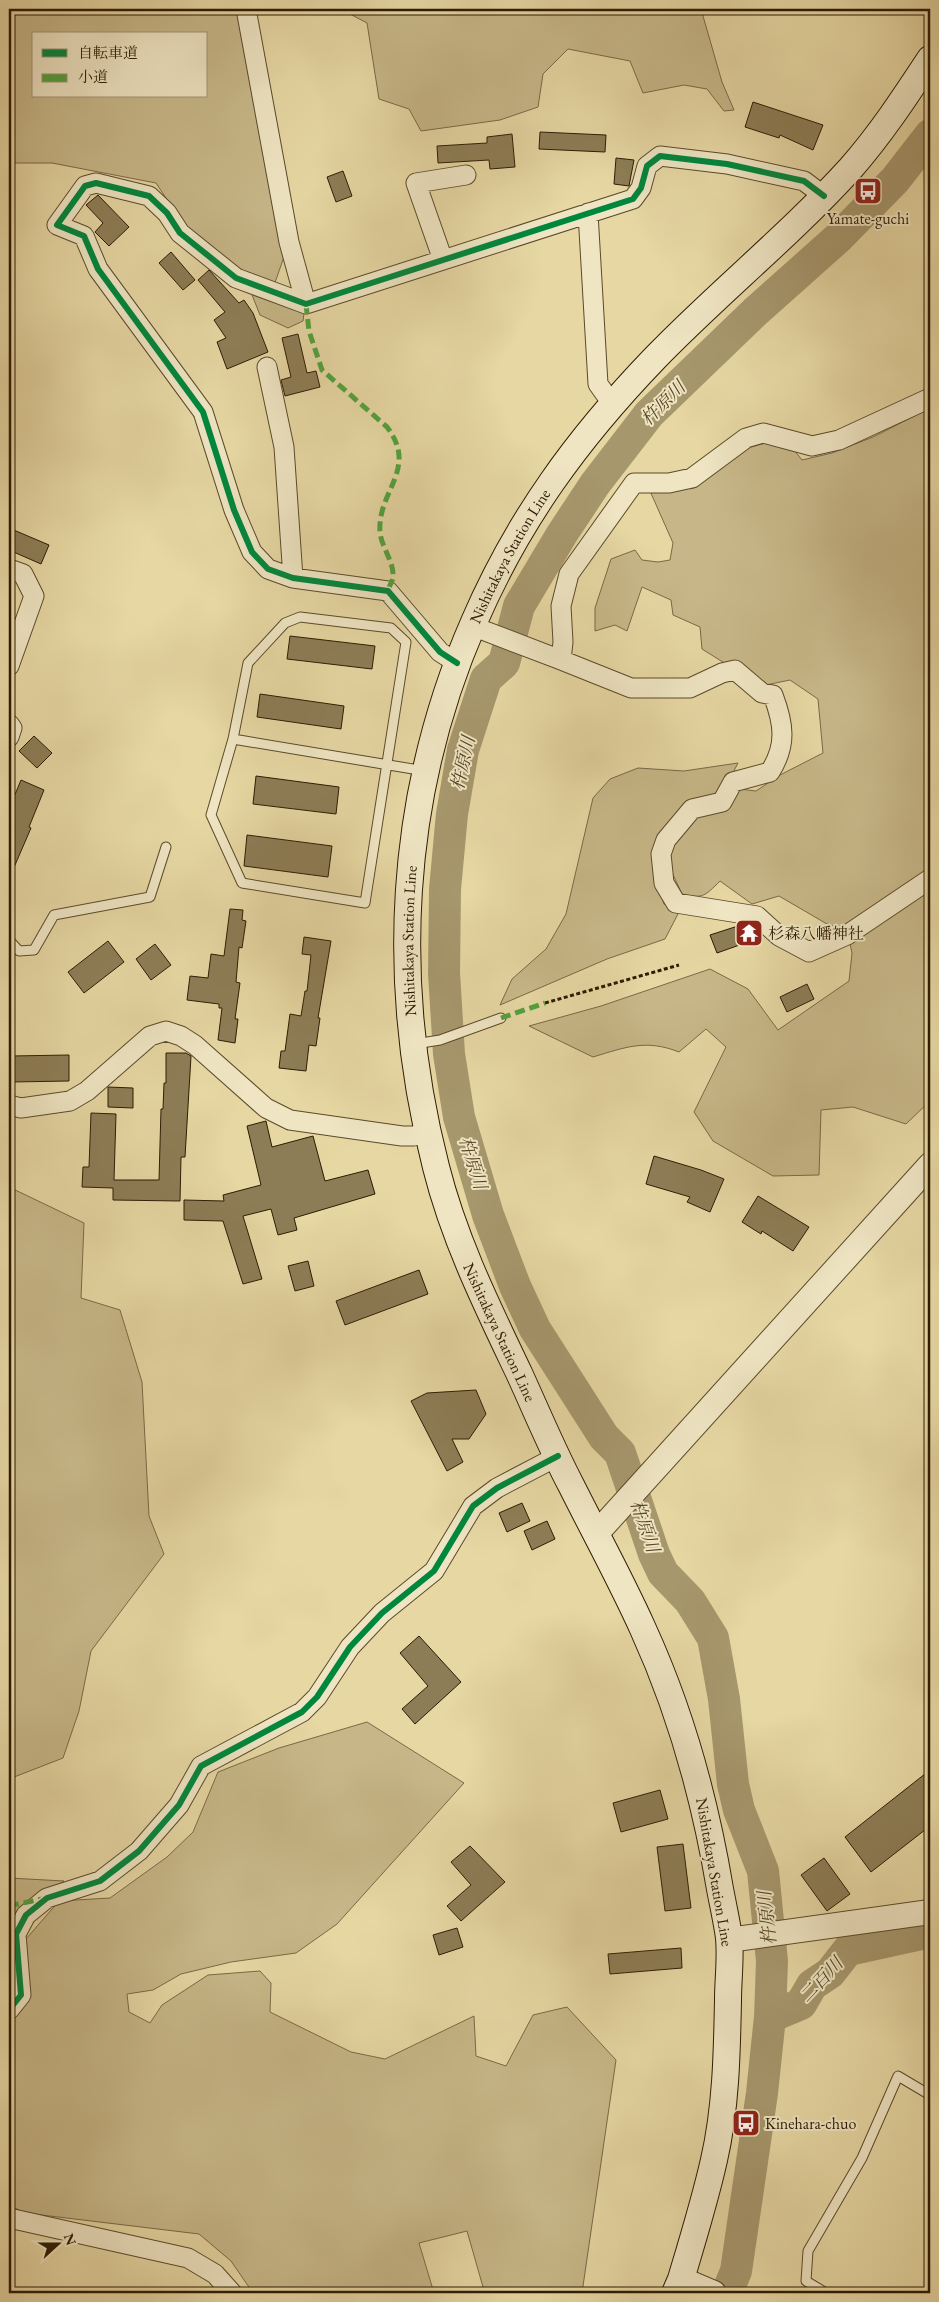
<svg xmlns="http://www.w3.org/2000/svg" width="939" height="2302" font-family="'EB Garamond','Noto Serif JP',serif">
	<rect width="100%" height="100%" fill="#e6d7a3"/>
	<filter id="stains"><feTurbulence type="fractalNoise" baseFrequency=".004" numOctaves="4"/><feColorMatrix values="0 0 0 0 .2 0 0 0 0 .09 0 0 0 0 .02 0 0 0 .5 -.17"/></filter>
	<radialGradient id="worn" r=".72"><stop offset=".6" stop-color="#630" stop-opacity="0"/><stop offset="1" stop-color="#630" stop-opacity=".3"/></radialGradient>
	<path fill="#c7b788" stroke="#7a6946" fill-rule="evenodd" d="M9 9H244L285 254 271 294 305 306 303 321 288 328 260 315 243 272 183 224 156 183 52 163H9ZM34 34H206V96H34Z
		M349 9H704L703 16 722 82 734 110 724 111 707 89 684 85 643 93 630 61 568 49 543 74 538 107 500 120 421 131 409 109 379 99 367 23 350 14Z
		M930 408V870L844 929 827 924 779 896 752 904 720 881C705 896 703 899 682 894L668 864 674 836 695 812 739 789 756 791 780 775 823 753 818 699 790 680 761 686 702 649 700 627 673 615 671 600 642 587 627 631 615 625 595 631V608L611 559 635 550 642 560 658 562 670 560 673 543 650 491 694 488 748 448 768 442 794 450 802 460 832 453 873 437Z
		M738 763 720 798 691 803 658 885 664 904 679 912 665 939 607 959 500 1005 512 979 546 949 566 914 593 798 610 779 638 768 684 771Z
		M930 883V1101L906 1124 853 1107 821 1110 819 1175 773 1176 713 1141 694 1112 726 1047 706 1029 679 1052C646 1039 626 1047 593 1057L529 1026 601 1006 710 969 748 989 778 1030 849 981 852 953 849 939Z
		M9 1187 84 1223 81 1298 120 1310 142 1382 149 1516 164 1554 91 1651 79 1711 63 1758 9 1779Z
		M367 1722 464 1783 337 1924 296 1953 231 1962 181 1974 153 1990 127 1994 129 2012 150 2023 162 2005 208 1975 260 1971 271 1983 270 2012 351 2052 385 2059 474 2016 476 2056 506 2066 533 2015 567 2007 616 2060 582 2293H491L483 2287 467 2231 419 2243 434 2293H253L231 2261 199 2234 25 2213 9 2205V2020L26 2000V1939L59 1901 110 1898 167 1857 193 1832 218 1772 279 1748Z
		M9 1878 64 1881 9 1927Z"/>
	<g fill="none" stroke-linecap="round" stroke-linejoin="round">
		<path stroke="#a7976d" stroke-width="32" d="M770 2017 801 2004 812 1985 830 1973 848 1950 930 1932
			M727 2293 736 2271 762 2093 770 2017 772 1961 763 1871 739 1810 733 1784 724 1699 713 1638 690 1601 663 1573 654 1554 620 1453 604 1437 535 1329 515 1286 488 1215 459 1117 449 1054 444 973 445 889 452 814 463 750 486 679 504 663 519 606 562 534 595 484 649 414 755 312 838 238 895 180 930 135"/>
	</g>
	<path fill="#8d7d56" stroke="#2d1b03" d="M753 102 823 125 813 150 780 135 779 138 745 127Z
		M540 132 606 135 605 152 539 149Z
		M512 134 515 167 490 169 489 160 438 163 437 146 487 143V137Z
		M616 158 634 160 629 186 614 184Z
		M343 171 352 196 336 202 327 177Z
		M98 195 129 227 109 246 95 232 103 223 86 205Z
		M171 252 195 280 183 290 159 263Z
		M209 270 239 303 244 300 253 313 268 352 227 369 217 342 226 338 214 320 225 312 198 280Z
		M298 334 307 373 316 371 320 387 285 396 281 380 291 377 282 338Z
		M9 528 49 545 41 564 9 550Z
		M290 636 375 646 372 669 287 659Z
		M260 694 344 706 341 729 257 717Z
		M34 736 52 753 37 768 19 751Z
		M256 776 339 787 336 814 253 804Z
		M21 780 44 790 29 827 31 828 9 879V809Z
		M247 835 332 846 328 877 244 866Z
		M230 909 243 910 242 920 246 921 242 948 239 947 236 982 240 983 235 1019H238L235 1043 218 1040 222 1008H219V1004L187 1000 190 976 208 978 211 954 224 956Z
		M741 925 748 942 717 953 710 935Z
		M304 937 331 941 318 1018H320L316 1046 309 1045 306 1071 279 1068 281 1051H285L290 1014 301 1016 305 991H307L311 955 302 954Z
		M108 941 124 962 84 993 68 972Z
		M155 944 171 965 151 980 136 959Z
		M807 984 814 999 787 1012 780 997Z
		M166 1053H186L191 1056 185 1157H181L180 1201 113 1200V1188L82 1187 83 1167H89L91 1113 116 1114 114 1180H159L161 1109H163L164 1083H166Z
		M69 1055V1081L11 1082V1056Z
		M108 1087 133 1088V1108L108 1107Z
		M266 1121 272 1147 313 1136 325 1181 368 1170 375 1194 294 1218 297 1230 278 1235 271 1209 243 1216 262 1279 243 1284 223 1221 184 1220V1200L224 1201 223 1195 261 1185 247 1126Z
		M654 1156 701 1170 724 1179 710 1212 687 1202 690 1197 646 1184Z
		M758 1196 809 1227 793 1251 762 1231 761 1234 742 1222Z
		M308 1261 314 1286 295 1291 288 1266Z
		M419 1270 428 1294 345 1325 336 1301Z
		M476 1390 486 1414 469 1439H452L463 1462 447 1471 411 1401 427 1393Z
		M522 1503 530 1521 507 1532 499 1513Z
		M547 1521 555 1539 532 1550 524 1531Z
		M419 1636 461 1682 415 1724 402 1709 428 1686 400 1653Z
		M930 1770V1826L871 1872 845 1837Z
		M660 1790 668 1819 621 1832 613 1803Z
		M683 1844 691 1908 665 1911 657 1847Z
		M470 1846 505 1882 461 1921 447 1906 471 1885 451 1862Z
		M824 1858 850 1894 827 1911 801 1875Z
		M457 1928 463 1947 439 1955 433 1935Z
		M681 1948 682 1968 610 1974 608 1954Z"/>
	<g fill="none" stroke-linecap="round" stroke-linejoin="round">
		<defs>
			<path id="service" d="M300 617 391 628 406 642 365 903 242 883 211 815 233 739 248 663 285 623Z
				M233 739 425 771
				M9 940 19 951 34 950 54 915 150 897 166 847
				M415 1044 440 1040 501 1018
				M826 2293 806 2281 808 2251 862 2158 898 2076 930 2095"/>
			<path id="minor" d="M246 9 289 242 306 304
				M588 213 598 384 613 405
				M443 260 416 183 466 175
				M267 367 284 447 293 578
				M9 569 23 574 34 596 9 666
				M472 626 561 660 563 642 561 606 569 574 634 483H669L692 478 746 438 763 433 812 446 839 440 930 398
				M561 660 631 688H690L722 673 735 670 762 693 773 695C784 724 787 745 770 772L733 782 722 802 692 809 666 840 661 854 664 883 676 903 757 916 779 936 809 952 847 935 930 879
				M457 663 440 652 388 591 293 578 268 569 252 552 234 510 203 412 98 269 84 236 57 225 85 186 96 183 149 196 167 213 180 233 236 278 306 304 633 199 641 188 647 166 660 156 727 164 804 181 824 196
				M9 724 12 728 9 737
				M9 1105 21 1108 70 1101 87 1091 150 1036 166 1031 181 1036 195 1045 266 1108 290 1120 402 1136H414L428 1132
				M9 2010 21 1995 16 1934 26 1915 47 1898 100 1881 139 1851 179 1805 201 1766 302 1712 317 1697 350 1647 382 1613 434 1571 473 1506 497 1488 558 1456
				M9 2218 188 2258 215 2274 232 2293"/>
			<path id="tertiary" d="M597 1533 930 1165
				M729 1940 930 1912
				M681 2279 714 2293"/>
			<g id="secondary">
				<path id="s1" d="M675 2293 681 2279C693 2239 705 2200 714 2160 726 2108 727 2053 728 2000 728 1979 731 1958 729 1938 727 1922 723 1905 720 1889 705 1799 681 1712 643 1629 621 1580 595 1533 571 1485 552 1449 536 1410 519 1373 487 1306 454 1239 436 1167 389 984 398 796 474 622 518 520 577 439 655 358 718 293 789 236 850 169 880 135 905 97 930 59"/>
			</g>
		</defs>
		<use href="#service" stroke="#5b4a2b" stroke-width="11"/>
		<use href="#minor" stroke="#5b4a2b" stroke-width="21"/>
		<use href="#tertiary" stroke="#5b4a2b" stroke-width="26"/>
		<use href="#secondary" stroke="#2d1b03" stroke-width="28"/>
		<path stroke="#2d1b03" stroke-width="3" stroke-dasharray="4 2.5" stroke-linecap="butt" d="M545 1003 679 965"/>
		<use href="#service" stroke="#efe5c3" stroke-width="9"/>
		<use href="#minor" stroke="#efe5c3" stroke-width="19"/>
		<use href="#tertiary" stroke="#efe5c3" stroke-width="24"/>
		<use href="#secondary" stroke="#efe5c3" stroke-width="26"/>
		<path stroke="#52a13d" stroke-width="5" stroke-dasharray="10 5" stroke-linecap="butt" d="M306 304 309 331 322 370 387 427C419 469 377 491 380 532 381 546 394 562 393 576 393 581 389 586 388 591
			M501 1018 545 1003
			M9 1906 42 1899"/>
		<defs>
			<path id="cycleway" d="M457 663 440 652 388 591 293 578 268 569 252 552 234 510 203 412 98 269 84 236 57 225 85 186 96 183 149 196 167 213 180 233 236 278 306 304 633 199 641 188 647 166 660 156 727 164 804 181 824 196
				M9 2010 21 1995 16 1934 26 1915 47 1898 100 1881 139 1851 179 1805 201 1766 302 1712 317 1697 350 1647 382 1613 434 1571 473 1506 497 1488 558 1456"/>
		</defs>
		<use href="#cycleway" stroke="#efe5c3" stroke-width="9"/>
		<use href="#cycleway" stroke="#00873e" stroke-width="6"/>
	</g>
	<defs>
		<symbol id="bus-square" viewBox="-11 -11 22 22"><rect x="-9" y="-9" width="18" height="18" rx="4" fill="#8f2418" stroke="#efe5c3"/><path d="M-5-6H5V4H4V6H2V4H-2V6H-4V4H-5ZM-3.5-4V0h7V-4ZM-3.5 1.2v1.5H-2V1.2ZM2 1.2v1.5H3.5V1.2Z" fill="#fff"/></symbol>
		<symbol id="temple-square" viewBox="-11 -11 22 22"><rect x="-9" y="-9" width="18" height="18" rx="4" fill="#8f2418" stroke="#efe5c3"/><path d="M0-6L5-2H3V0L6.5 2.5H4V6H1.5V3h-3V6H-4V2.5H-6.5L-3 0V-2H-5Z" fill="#fff"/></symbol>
	</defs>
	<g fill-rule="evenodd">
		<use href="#bus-square" x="852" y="175" width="32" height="32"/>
		<use href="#temple-square" x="733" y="917" width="32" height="32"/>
		<use href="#bus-square" x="730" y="2107" width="32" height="32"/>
	</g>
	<g text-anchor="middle" stroke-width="4" stroke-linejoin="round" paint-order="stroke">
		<g font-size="16" fill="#2d1b03" stroke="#efe5c3" text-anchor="start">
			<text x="868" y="224" text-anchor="middle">Yamate-guchi</text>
			<text x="768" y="939">杉森八幡神社</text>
			<text x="765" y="2129">Kinehara-chuo</text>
		</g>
		<g font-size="16" fill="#2d1b03" stroke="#efe5c3">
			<text dy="6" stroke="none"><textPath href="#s1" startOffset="1822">Nishitakaya Station Line</textPath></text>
			<text dy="6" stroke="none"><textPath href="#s1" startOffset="1419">Nishitakaya Station Line</textPath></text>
			<text transform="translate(500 1332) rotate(65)" y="6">Nishitakaya Station Line</text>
			<text transform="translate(715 1872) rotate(80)" y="6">Nishitakaya Station Line</text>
		</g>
		<g font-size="18" font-style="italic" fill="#584628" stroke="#efe5c3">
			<text transform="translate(663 403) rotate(-45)" y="6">杵原川</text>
			<text transform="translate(463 763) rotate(-77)" y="6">杵原川</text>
			<text transform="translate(473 1163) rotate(73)" y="6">杵原川</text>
			<text transform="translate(645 1526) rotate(71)" y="6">杵原川</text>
			<text transform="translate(767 1918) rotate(-96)" y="6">杵原川</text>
			<text transform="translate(821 1980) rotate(-47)" y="6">二百川</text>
		</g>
	</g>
	<rect width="939" height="2302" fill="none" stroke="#e6d7a3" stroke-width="30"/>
	<rect x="10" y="10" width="919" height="2282" fill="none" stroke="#2d1b03" stroke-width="2.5"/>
	<rect x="15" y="15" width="909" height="2272" fill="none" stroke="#2d1b03"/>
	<rect x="32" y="32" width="175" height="65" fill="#efe5c3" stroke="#a19476"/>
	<rect x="42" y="49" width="25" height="8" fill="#00873e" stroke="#a19476"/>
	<text x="78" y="58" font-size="15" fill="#2d1b03">自転車道</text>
	<rect x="42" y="74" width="25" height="8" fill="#52a13d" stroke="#a19476"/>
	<text x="78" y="82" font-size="15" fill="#2d1b03">小道</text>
	<g transform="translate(58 2244) rotate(69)" stroke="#efe5c3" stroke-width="4" paint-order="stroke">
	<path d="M0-4L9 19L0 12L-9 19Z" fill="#2d1b03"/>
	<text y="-8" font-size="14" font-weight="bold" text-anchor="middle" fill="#2d1b03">N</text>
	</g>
	<rect width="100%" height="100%" filter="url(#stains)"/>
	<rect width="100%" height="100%" fill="url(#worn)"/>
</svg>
